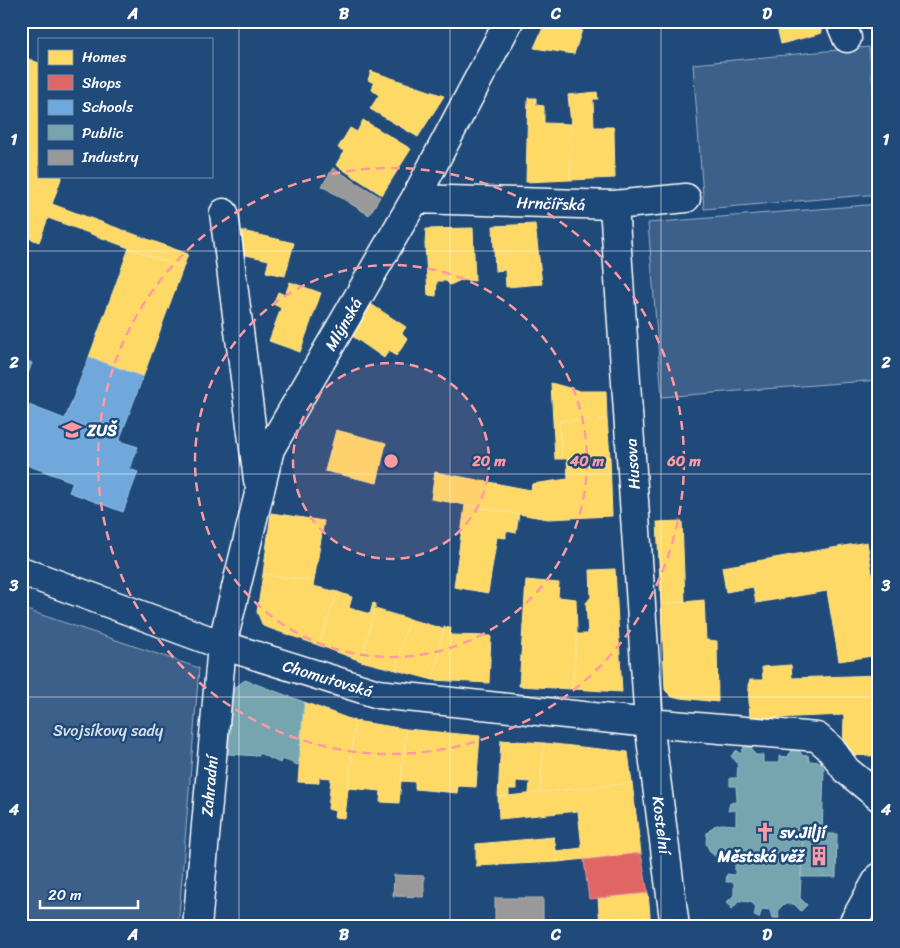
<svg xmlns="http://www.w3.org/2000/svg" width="900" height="948" font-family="Sriracha,sans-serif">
	<rect width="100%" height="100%" fill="#1f4a7a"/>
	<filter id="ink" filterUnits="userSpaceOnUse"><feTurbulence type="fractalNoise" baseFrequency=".02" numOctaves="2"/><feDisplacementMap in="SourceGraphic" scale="10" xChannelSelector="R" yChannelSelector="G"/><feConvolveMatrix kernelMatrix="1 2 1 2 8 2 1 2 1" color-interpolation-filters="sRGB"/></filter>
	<g filter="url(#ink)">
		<path fill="#3c618b" stroke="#9eb0c5" d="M869 47 879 148V194L704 209 693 64Z
			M879 204V380L662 397 648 223Z
			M21 608 199 668 178 927H21Z"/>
		<path fill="#ffd966" stroke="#ffe494" d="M546 21H585L574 54 534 48Z
			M770 21H818L822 33 781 44 777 27 772 28Z
			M29 59 39 63V176H62L52 204 188 254 183 268 48 218 39 242 21 235V82Z
			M371 71 444 96 418 137 370 109 379 95 372 90 374 83 368 80Z
			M597 92 598 99H593L594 127H613L614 130 615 178 570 180 571 124 568 95Z
			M528 98H536V105L544 106V123L571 124 570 180 526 182Z
			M363 120 411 149 382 195 336 165 344 151 338 148 350 128 357 132Z
			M535 224 542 284 506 287 505 270 495 271 493 226Z
			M473 228 475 281 461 280 450 285 446 281H437L436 296 428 295 425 244 426 229Z
			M238 230 294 243 285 276 266 272 269 260 241 254Z
			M129 248 183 268 143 377 89 357Z
			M290 282 321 293 300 352 269 341 281 308 273 304 278 292 285 295Z
			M363 299 406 327 402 333 408 339 396 356 389 350 384 358 345 331Z
			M551 383 580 391H606L607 419 559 421 562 459H555Z
			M607 419 610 457 562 459 559 421Z
			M336 430 386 443 377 483 325 471Z
			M610 457 612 516 548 519 431 499 435 472 531 490 532 484 568 479 567 459Z
			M465 505 519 514 516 533 506 531V538L497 537 488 593 454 587Z
			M271 513 324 521 314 581 263 574Z
			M682 521 685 602 661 604 657 522Z
			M867 542 879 615V655L839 661 827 591 756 603 753 587 726 592 722 567Z
			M615 569 622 692 572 689 577 634H588L586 603 591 597 590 570Z
			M263 574 314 581 313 586 338 592 318 645 263 626 257 612Z
			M526 580 559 583 558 597 576 599 577 634 572 689 519 686Z
			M338 592 352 597 349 608 370 614 373 603 376 604 361 661 318 645Z
			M704 600 706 640 717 641 718 702 672 697 665 690 661 604Z
			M375 609 409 619 396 670 361 661Z
			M409 619 444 629 433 680 396 670Z
			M444 627 451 628 450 635 491 636 489 683 433 680Z
			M791 665 792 678 879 675V756L843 755 844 715 750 719 748 685 750 680H763L762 667Z
			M304 702 355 721 345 818 334 817 335 811 328 809 331 778 319 777V783L298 782Z
			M355 721 406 729 399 803 380 802 381 791 348 788Z
			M406 729 480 736 476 787 458 786 457 793 415 789V782L401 781Z
			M501 740 544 743 540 792 529 793 530 782 516 781V789H509V796L498 797Z
			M544 743 628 752 632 783 540 792Z
			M632 783 641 853 558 862 556 851 582 848 578 811 499 819 498 797Z
			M554 837 558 862 476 866V844Z
			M648 893 651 927H600L598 898Z"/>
		<path fill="#e06666" stroke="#e99494" d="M641 853 648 893 589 899 584 860Z"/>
		<path fill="#6fa8dc" stroke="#9ac2e6" d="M89 357 143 377 119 441 138 447 130 469 138 472 123 512 69 492 73 482 21 463V402L65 419Z
			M21 358 32 363 21 392Z"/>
		<path fill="#76a5af" stroke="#9fc0c7" d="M245 680 304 702 298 765 282 759 280 763 259 753V756L228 754 233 689Z
			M744 747H751L755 755H763V763H779V756L788 757 792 748 798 749 803 756 808 755 809 761 821 762 824 769 822 835 803 834 800 898 807 905 801 911 794 904H784L778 910 779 918H772L770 910 762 909 759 918 754 916 756 907 751 902 739 901 732 909 726 903 734 895V882H726L727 874 735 875V857H716L710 852 706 843 707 833 714 826 722 824 736 825V810L728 811 730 803 737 802 736 786H730V778H737L738 764 731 756 737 750 741 754Z
			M803 834H837L836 877H801Z"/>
		<path fill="#999" stroke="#b8b8b8" d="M333 168 380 197 369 215 322 186Z
			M394 875 424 876V897L393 896Z
			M495 898H543V923L495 922Z"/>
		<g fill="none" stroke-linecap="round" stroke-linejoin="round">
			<defs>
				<path id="minor" d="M840 21 847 38
					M415 199 614 205 686 198
					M614 205 649 723 675 927
					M224 213 258 480
					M21 571 222 645 378 694 649 723 817 737 831 749 846 770 879 797
					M197 927 222 645 270 449 415 199 509 21
					M851 927 879 877"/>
			</defs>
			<use href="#minor" stroke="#fff" stroke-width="31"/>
			<use href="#minor" stroke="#1f4a7a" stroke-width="28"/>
		</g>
	</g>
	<path fill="none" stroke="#fff" stroke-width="1" stroke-opacity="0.55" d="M239 21V927M450 21V927M661 21V927M21 251H879M21 474H879M21 697H879"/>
	<circle cx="391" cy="461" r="98" fill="#ff9aa2" fill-opacity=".12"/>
	<g fill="none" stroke="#ff9aa2" stroke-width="2.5" stroke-dasharray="9 6">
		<circle cx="391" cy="461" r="98"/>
		<circle cx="391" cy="461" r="196"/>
		<circle cx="391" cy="461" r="293"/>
	</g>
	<defs>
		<symbol id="school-bare" viewBox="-9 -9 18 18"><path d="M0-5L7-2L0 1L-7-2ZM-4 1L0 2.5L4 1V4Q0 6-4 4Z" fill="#ff9aa2" stroke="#1f4a7a" stroke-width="2.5" paint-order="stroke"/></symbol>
		<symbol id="church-bare" viewBox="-9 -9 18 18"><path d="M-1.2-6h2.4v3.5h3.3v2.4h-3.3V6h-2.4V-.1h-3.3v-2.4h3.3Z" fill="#ff9aa2" stroke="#1f4a7a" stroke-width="2.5" paint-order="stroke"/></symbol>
		<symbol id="building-bare" viewBox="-9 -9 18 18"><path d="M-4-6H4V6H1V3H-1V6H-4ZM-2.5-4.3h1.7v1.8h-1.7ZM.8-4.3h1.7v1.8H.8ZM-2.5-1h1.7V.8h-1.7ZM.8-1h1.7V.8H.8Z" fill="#ff9aa2" stroke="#1f4a7a" stroke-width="2.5" paint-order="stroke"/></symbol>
	</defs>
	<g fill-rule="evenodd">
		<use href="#school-bare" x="58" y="416" width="28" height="28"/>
		<use href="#church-bare" x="751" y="818" width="28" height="28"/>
		<use href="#building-bare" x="805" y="842" width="28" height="28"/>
	</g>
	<g text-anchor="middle" stroke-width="5" stroke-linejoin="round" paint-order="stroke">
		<g font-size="16" fill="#fff" stroke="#1f4a7a">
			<text transform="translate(551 203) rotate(2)" y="6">Hrnčířská</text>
			<text transform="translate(343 324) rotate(-60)" y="6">Mlýnská</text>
			<text transform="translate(632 464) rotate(-94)" y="6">Husova</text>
			<text transform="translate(328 678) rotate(17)" y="6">Chomutovská</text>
			<text transform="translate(209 786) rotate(-85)" y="6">Zahradní</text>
			<text transform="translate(662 825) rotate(83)" y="6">Kostelní</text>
		</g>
		<g font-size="16" font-weight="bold" fill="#fff" stroke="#1f4a7a" text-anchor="start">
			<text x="87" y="436">ZUŠ</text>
			<text x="780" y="838">sv.Jiljí</text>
			<text x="804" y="862" text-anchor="end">Městská věž</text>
		</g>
		<g font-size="16" fill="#d8dfe8" stroke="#1f4a7a">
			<text x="108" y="736">Svojsíkovy sady</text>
		</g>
	</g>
	<circle cx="391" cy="461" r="8" fill="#ff9aa2" stroke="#1f4a7a" stroke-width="2.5"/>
	<g font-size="15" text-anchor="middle" font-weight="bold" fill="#ff9aa2" stroke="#1f4a7a" stroke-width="5" stroke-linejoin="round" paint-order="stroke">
		<text x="489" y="466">20 m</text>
		<text x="587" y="466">40 m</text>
		<text x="684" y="466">60 m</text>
	</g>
	<rect width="900" height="948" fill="none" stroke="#1f4a7a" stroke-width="55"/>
	<rect x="38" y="38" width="175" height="140" fill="#1f4a7a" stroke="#7992af"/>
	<rect x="48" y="50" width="25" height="15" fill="#ffd966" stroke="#7992af"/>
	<text x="82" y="62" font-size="15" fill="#ffffff">Homes</text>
	<rect x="48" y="75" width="25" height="15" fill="#e06666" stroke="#7992af"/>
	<text x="82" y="88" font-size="15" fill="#ffffff">Shops</text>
	<rect x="48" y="100" width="25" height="15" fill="#6fa8dc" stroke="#7992af"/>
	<text x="82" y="112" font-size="15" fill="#ffffff">Schools</text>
	<rect x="48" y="125" width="25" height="15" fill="#76a5af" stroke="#7992af"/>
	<text x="82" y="138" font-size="15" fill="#ffffff">Public</text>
	<rect x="48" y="150" width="25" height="15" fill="#999999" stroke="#7992af"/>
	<text x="82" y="162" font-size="15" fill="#ffffff">Industry</text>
	<path d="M40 900v8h98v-8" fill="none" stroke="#ffffff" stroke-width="2.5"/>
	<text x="48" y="900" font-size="15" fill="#ffffff" stroke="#1f4a7a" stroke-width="4" paint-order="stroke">20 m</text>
	<rect x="28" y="28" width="844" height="892" fill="none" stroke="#fff" stroke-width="2"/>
	<g font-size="16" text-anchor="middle" font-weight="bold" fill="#fff">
		<text x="133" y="19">A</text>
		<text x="344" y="19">B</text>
		<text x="556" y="19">C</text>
		<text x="767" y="19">D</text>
		<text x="14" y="145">1</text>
		<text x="886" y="145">1</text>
		<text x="14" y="368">2</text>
		<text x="886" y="368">2</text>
		<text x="14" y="591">3</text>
		<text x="886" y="591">3</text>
		<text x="14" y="815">4</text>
		<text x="886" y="815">4</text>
		<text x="133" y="940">A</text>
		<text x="344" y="940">B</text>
		<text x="556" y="940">C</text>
		<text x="767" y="940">D</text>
	</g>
</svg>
